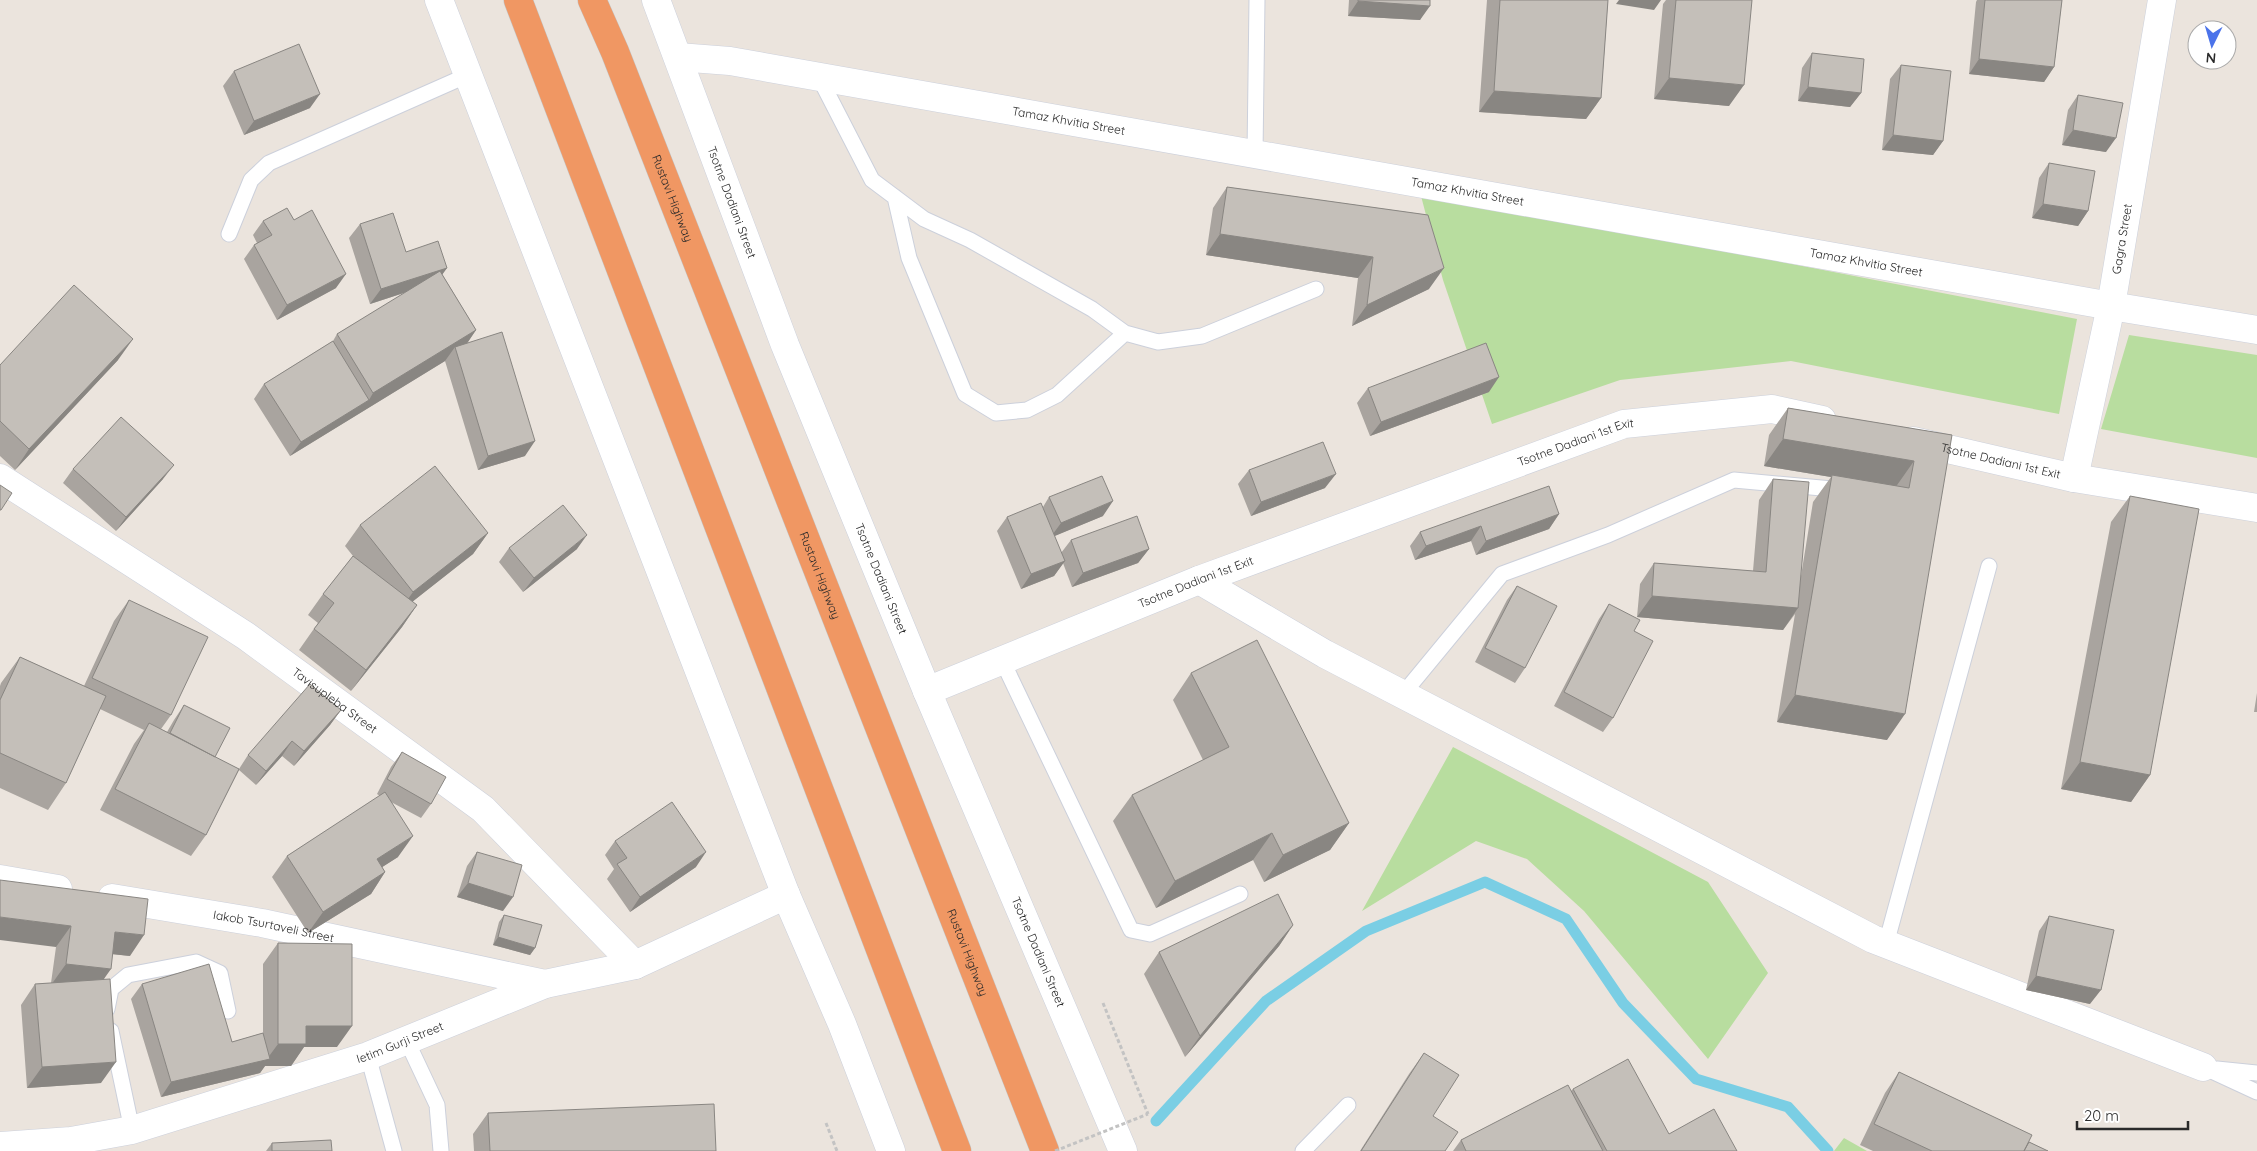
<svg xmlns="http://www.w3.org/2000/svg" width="2257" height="1151" font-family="Quicksand,sans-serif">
	<rect width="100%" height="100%" fill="#ebe4dd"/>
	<path fill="#b8dd9f" d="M1420 192 2077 319 2059 414 1791 361 1620 380 1492 424 1443 280Z
		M2129 335 2257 355V458L2101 429Z
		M1453 747 1708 882 1768 973 1708 1059 1584 911 1527 859 1476 841 1362 911Z
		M1844 1138 1867 1151H1834Z"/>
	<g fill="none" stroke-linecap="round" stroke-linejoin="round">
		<path stroke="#7acee4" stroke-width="11" d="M1156 1121 1266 1001 1366 931 1485 882 1566 919 1623 1003 1696 1079 1788 1107 1828 1151"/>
		<defs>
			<path id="lane" d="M819 77 872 180 924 219 970 240 1092 309 1125 333 1158 342 1202 336 1316 289
				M1255 154 1257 0
				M895 197 909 258 965 394 996 413 1027 410 1057 395 1125 333
				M229 234 251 180 269 163 468 75
				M1002 660 1131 930 1150 934 1240 894
				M1403 694 1502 574 1608 535 1734 480 1843 490
				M1886 944 1989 566
				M107 1009 111 989 128 975 196 962 220 973 228 1011
				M111 1031 132 1130
				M406 1039 437 1105 441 1151
				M368 1056 394 1151
				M2203 1067 2257 1092
				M2217 1069 2257 1073
				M1303 1151 1348 1105"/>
			<g id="street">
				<path id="s1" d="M678 57 730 61 2111 306 2257 330"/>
				<path id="s2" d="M1913 441 2074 478 2257 508"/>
				<path id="s3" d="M0 478 246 636 483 809 635 965"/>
				<path id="s4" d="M2074 478 2111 306 2162 0"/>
				<path d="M1199 580 1325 654 1873 939 2203 1067"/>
				<path id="s5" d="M927 691 1199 580 1624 424 1772 409 1822 420"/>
				<path d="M0 879 58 889"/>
				<path id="s6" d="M112 898 262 923 545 984"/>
				<path id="s7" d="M0 1146 71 1141 132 1130 368 1056 545 984 635 965 786 895"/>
			</g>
			<g id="secondary">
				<path d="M439 0 786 895 842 1024 891 1151"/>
				<path id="s8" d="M656 0 785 345 927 691 1123 1151"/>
			</g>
			<g id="highway">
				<path d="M518 0 957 1151"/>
				<path id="s9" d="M592 0 615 52 1045 1151"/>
			</g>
		</defs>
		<use href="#lane" stroke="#ccd0db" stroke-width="17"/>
		<use href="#street" stroke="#ccd0db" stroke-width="29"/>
		<use href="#secondary" stroke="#ccd0db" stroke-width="29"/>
		<use href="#highway" stroke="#c3c3c3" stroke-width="29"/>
		<path stroke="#c3c3c3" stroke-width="3" stroke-dasharray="4 2.5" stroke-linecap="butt" d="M1103 1003 1148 1114
			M826 1123 837 1151"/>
		<use href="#lane" stroke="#fff" stroke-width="15"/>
		<use href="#street" stroke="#fff" stroke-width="28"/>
		<use href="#secondary" stroke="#fff" stroke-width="28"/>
		<use href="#highway" stroke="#f09763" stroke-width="28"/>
		<path stroke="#c3c3c3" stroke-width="3" stroke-dasharray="4 2.5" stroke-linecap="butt" d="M1055 1151 1148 1114"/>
	</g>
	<path fill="#a9a49f" d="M1349 0H1430L1420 20 1348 16Z
		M1487 0H1608L1601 98 1586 119 1479 112Z
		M1666 0H1752L1729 106 1654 99 1663 4Z
		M1977 0H2062L2054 67 2044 82 1969 74 1976 2Z
		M1812 53 1861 93 1850 107 1798 101 1802 68Z
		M1901 65 1943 141 1933 155 1882 150 1890 79Z
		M234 71 310 108 244 135 223 86Z
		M2078 95 2106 152 2062 145 2068 110Z
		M2049 163 2088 211 2078 226 2032 218 2039 178Z
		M1227 187 1428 215 1429 289 1352 326 1358 278 1206 255 1213 208Z
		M294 220 336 288 277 320 244 259 254 245 257 243 253 235 263 221Z
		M360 224 406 252 447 268 442 274 476 330 467 343 525 456 478 470 445 361 290 456 254 399 264 384 333 341 337 334 407 292 370 304 349 238Z
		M118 360 15 470 0 456V365Z
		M1368 388 1489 392 1370 436 1357 403Z
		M1788 408 1952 435 1887 740 1777 722 1795 614 1783 630 1637 617 1640 584 1654 563 1753 571 1759 500 1773 479 1801 576 1813 502 1831 477 1764 466 1769 435Z
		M73 469 163 479 116 531 63 483Z
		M1249 470 1325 488 1251 516 1238 484Z
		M2130 496 2150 775 2131 802 2061 789 2111 522Z
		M1049 497 1103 516 1054 536 1061 553 1071 540 1149 549 1138 563 1072 587 1063 563 1054 576 1021 589 997 531 1007 517 1043 507Z
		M1559 514 1549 529 1476 555 1471 541 1415 560 1410 546 1420 532Z
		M360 525 488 533 473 554 412 602 417 605 402 627 351 691 299 650 318 623 308 615 323 594 353 556 345 546Z
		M509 548 577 549 523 592 499 562Z
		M1517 586 1525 668 1515 683 1475 662 1507 600Z
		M129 600 171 715 161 729 167 732 174 720 184 705 215 757 239 769 248 755 341 710 330 725 294 766 282 756 256 785 239 770 206 835 191 856 100 810 134 744 144 730 100 709 66 783 48 810 0 788V686L1 683 20 657 84 686 114 621Z
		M1609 604 1634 631 1613 718 1603 732 1554 706 1599 619Z
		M1191 673 1349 823 1330 850 1264 882 1253 860 1156 908 1113 821 1132 795 1203 760 1173 700Z
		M2257 693V712H2254Z
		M402 752 431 804 421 818 391 802 398 857 382 867 385 872 371 894 308 933 272 877 287 856 380 796 377 794 391 767Z
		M615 841 696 867 630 912 607 879 614 869 605 855Z
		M477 852 503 911 457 897 467 866Z
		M0 880 130 956 113 954 104 979 101 1083 27 1088 21 1005 35 984 51 983 56 947Z
		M504 915 535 948 530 955 493 945 499 922Z
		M2049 916 2090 1004 2026 990 2039 931Z
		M1293 925 1279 946 1185 1057 1144 974 1159 952Z
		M278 943 337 1047H304L291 1066H265L260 1073 161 1097 131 999 142 984 232 1042 263 1033V964Z
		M1424 1053 1433 1116 1445 1151H1360L1409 1074Z
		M1899 1072 2029 1142 2048 1151H1873L1860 1145 1885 1093Z
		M1573 1089 1669 1134 1737 1151H1453L1461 1140 1571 1091Z
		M488 1113 716 1151H474L473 1134Z
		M272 1143 332 1151H266Z"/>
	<path fill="#898682" d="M1619 0H1661L1654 10 1616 4Z
		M1358 1 1430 6 1420 20 1348 16Z
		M1979 59 2054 67 2044 82 1969 74Z
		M1669 78 1744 85 1729 106 1654 99Z
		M1808 87 1861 93 1850 107 1798 101Z
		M1494 91 1601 98 1586 119 1479 112Z
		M320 94 310 108 244 135 254 121Z
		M2073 130 2116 138 2106 152 2062 145Z
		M1893 135 1943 141 1933 155 1882 150Z
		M2043 204 2088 211 2078 226 2032 218Z
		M1220 234 1373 257 1358 278 1206 255Z
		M447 268 437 282 370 304 381 289Z
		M1444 268 1429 289 1352 326 1367 305Z
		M346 274 336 288 277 320 287 305Z
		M476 330 462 351 455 347 445 361 290 456 301 442 369 400 373 393Z
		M133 339 118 360 15 470 29 449Z
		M1499 377 1489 392 1370 436 1381 422Z
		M1783 439 1914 461 1895 488 1832 475 1831 477 1764 466Z
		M535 441 525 456 478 470 488 456Z
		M174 465 163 479 116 531 126 517Z
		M1336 474 1325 488 1251 516 1261 502Z
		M1113 501 1103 516 1050 538 1061 523Z
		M1559 514 1549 529 1476 555 1486 541Z
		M1481 526 1471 541 1415 560 1426 546Z
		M488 533 473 554 398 613 413 592Z
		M587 535 577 549 523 592 534 578Z
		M1149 549 1138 563 1072 587 1083 573Z
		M1065 561 1054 576 1021 589 1031 574Z
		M1652 596 1798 608 1783 630 1637 617Z
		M417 605 402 627 351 691 366 670Z
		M1795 695 1905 714 1887 740 1777 722Z
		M341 710 330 725 294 766 304 751Z
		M292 741 282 756 256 785 266 771Z
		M2080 762 2150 775 2131 802 2061 789Z
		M1349 823 1330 850 1264 882 1283 855Z
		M1272 833 1253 860 1156 908 1175 881Z
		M413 836 398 857 362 880 377 859Z
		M706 852 696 867 630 912 640 897Z
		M385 872 371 894 308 933 323 912Z
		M468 883 513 897 503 911 457 897Z
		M0 917 71 926 56 947 0 940Z
		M1293 925 1279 946 1185 1057 1200 1036Z
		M115 932 144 935 130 956 101 953Z
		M498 937 535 948 530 955 493 945Z
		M66 964 111 969 96 990 51 985Z
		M2036 976 2101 990 2090 1004 2026 990Z
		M306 1026H352L337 1047H304L291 1066H265L260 1073 161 1097 171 1082 267 1059 278 1044Z
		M116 1062 101 1083 27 1088 42 1067Z"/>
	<path fill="#c4bfb9" stroke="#898682" d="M1358 0H1430V6L1358 1Z
		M1500 0H1608L1601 98 1494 91Z
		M1676 0H1752L1744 85 1669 78Z
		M1985 0H2062L2054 67 1979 59Z
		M299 44 320 94 254 121 234 71Z
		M1812 53 1864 59 1861 93 1808 87Z
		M1901 65 1951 71 1943 141 1893 135Z
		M2078 95 2123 103 2116 138 2073 130Z
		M2049 163 2095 171 2088 211 2043 204Z
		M1227 187 1428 215 1444 268 1367 305 1373 257 1220 234Z
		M287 208 294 220 312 210 346 274 287 305 254 245 272 235 263 221Z
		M393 213 406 252 438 241 447 268 381 289 360 224Z
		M440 271 476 330 373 393 337 334Z
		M74 285 133 339 29 449 0 421V365Z
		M502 332 535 441 488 456 455 347Z
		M333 341 369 400 301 442 264 384Z
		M1486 343 1499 377 1381 422 1368 388Z
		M1788 408 1952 435 1905 714 1795 695 1832 475 1909 488 1914 461 1783 439Z
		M121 417 174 465 126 517 73 469Z
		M1323 442 1336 474 1261 502 1249 470Z
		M435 466 488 533 413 592 360 525Z
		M1102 476 1113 501 1061 523 1049 497Z
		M1773 479 1809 482 1798 608 1652 596 1654 563 1766 572Z
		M0 485 12 493 1 510H0Z
		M1549 486 1559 514 1486 541 1481 526 1426 546 1420 532Z
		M2130 496 2199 509 2150 775 2080 762Z
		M1041 503 1065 561 1031 574 1007 517Z
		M563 505 587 535 534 578 509 548Z
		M1137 516 1149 549 1083 573 1071 540Z
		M353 556 417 605 366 670 314 629 334 603 323 594Z
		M1517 586 1557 606 1525 668 1485 648Z
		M129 600 208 637 171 715 92 678Z
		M1609 604 1640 620 1634 631 1653 641 1613 718 1564 692Z
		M1257 640 1349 823 1283 855 1272 833 1175 881 1132 795 1229 747 1191 673Z
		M20 657 106 696 66 783 0 753V700Z
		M310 684 341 710 304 751 292 741 266 771 248 755Z
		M184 705 230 728 215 757 170 733Z
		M149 723 239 769 206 835 115 789Z
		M402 752 446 777 431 804 387 779Z
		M385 792 413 836 377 859 385 872 323 912 287 856Z
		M672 802 706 852 640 897 617 864 627 858 615 841Z
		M477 852 522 865 513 897 468 883Z
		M0 880 148 899 144 935 115 932 111 969 66 964 71 926 0 917Z
		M1278 894 1293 925 1200 1036 1159 952Z
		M504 915 542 925 535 948 498 937Z
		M2049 916 2114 930 2101 990 2036 976Z
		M278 943 352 944V1026H306V1044H278Z
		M209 964 232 1042 263 1033 270 1059 171 1082 142 984Z
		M110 979 116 1062 42 1067 35 984Z
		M1424 1053 1459 1075 1433 1116 1458 1132 1445 1151H1361Z
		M1628 1059 1669 1134 1714 1109 1737 1151H1607L1573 1089Z
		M1899 1072 2032 1135 2024 1151H1932L1874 1124Z
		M1568 1085 1603 1151H1466L1461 1140Z
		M714 1104 716 1151H490L488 1113Z
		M331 1140 332 1151H272V1143Z
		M2029 1142 2048 1151H2024Z"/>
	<g text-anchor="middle" stroke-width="5" stroke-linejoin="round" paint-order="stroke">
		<g font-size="12" fill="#2a2a2a" stroke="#fff">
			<text dy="4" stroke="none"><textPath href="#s1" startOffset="396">Tamaz Khvitia Street</textPath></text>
			<text dy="4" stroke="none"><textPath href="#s1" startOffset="801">Tamaz Khvitia Street</textPath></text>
			<text dy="4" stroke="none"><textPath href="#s9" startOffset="214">Rustavi Highway</textPath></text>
			<text dy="4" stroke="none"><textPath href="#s8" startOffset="216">Tsotne Dadiani Street</textPath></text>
			<text dy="4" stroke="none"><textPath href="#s4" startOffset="244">Gagra Street</textPath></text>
			<text dy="4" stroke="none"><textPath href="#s1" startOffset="1206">Tamaz Khvitia Street</textPath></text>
			<text dy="4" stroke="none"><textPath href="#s5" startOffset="695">Tsotne Dadiani 1st Exit</textPath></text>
			<text dy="4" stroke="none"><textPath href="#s2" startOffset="90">Tsotne Dadiani 1st Exit</textPath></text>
			<text dy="4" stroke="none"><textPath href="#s9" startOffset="619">Rustavi Highway</textPath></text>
			<text dy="4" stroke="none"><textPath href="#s8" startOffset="621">Tsotne Dadiani Street</textPath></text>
			<text dy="4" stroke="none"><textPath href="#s5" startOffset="290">Tsotne Dadiani 1st Exit</textPath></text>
			<text dy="4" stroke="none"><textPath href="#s3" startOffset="402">Tavisupleba Street</textPath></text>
			<text dy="4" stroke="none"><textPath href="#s6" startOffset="164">Iakob Tsurtaveli Street</textPath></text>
			<text dy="4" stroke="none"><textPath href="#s9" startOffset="1024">Rustavi Highway</textPath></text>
			<text dy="4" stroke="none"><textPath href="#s8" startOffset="1026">Tsotne Dadiani Street</textPath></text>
			<text dy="4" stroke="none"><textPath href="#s7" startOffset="415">Ietim Gurji Street</textPath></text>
		</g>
	</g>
	<g transform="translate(2212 45) rotate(185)"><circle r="24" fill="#ffffff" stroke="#aaaaaa"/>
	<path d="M0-4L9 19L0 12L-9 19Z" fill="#4b73ea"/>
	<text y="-8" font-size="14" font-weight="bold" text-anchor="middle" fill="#2a2a2a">N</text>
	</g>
	<path d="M2077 1121v8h111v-8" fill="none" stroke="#2a2a2a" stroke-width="2.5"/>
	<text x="2084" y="1121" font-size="15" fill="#2a2a2a" stroke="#ffffff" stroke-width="4" paint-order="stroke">20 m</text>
</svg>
